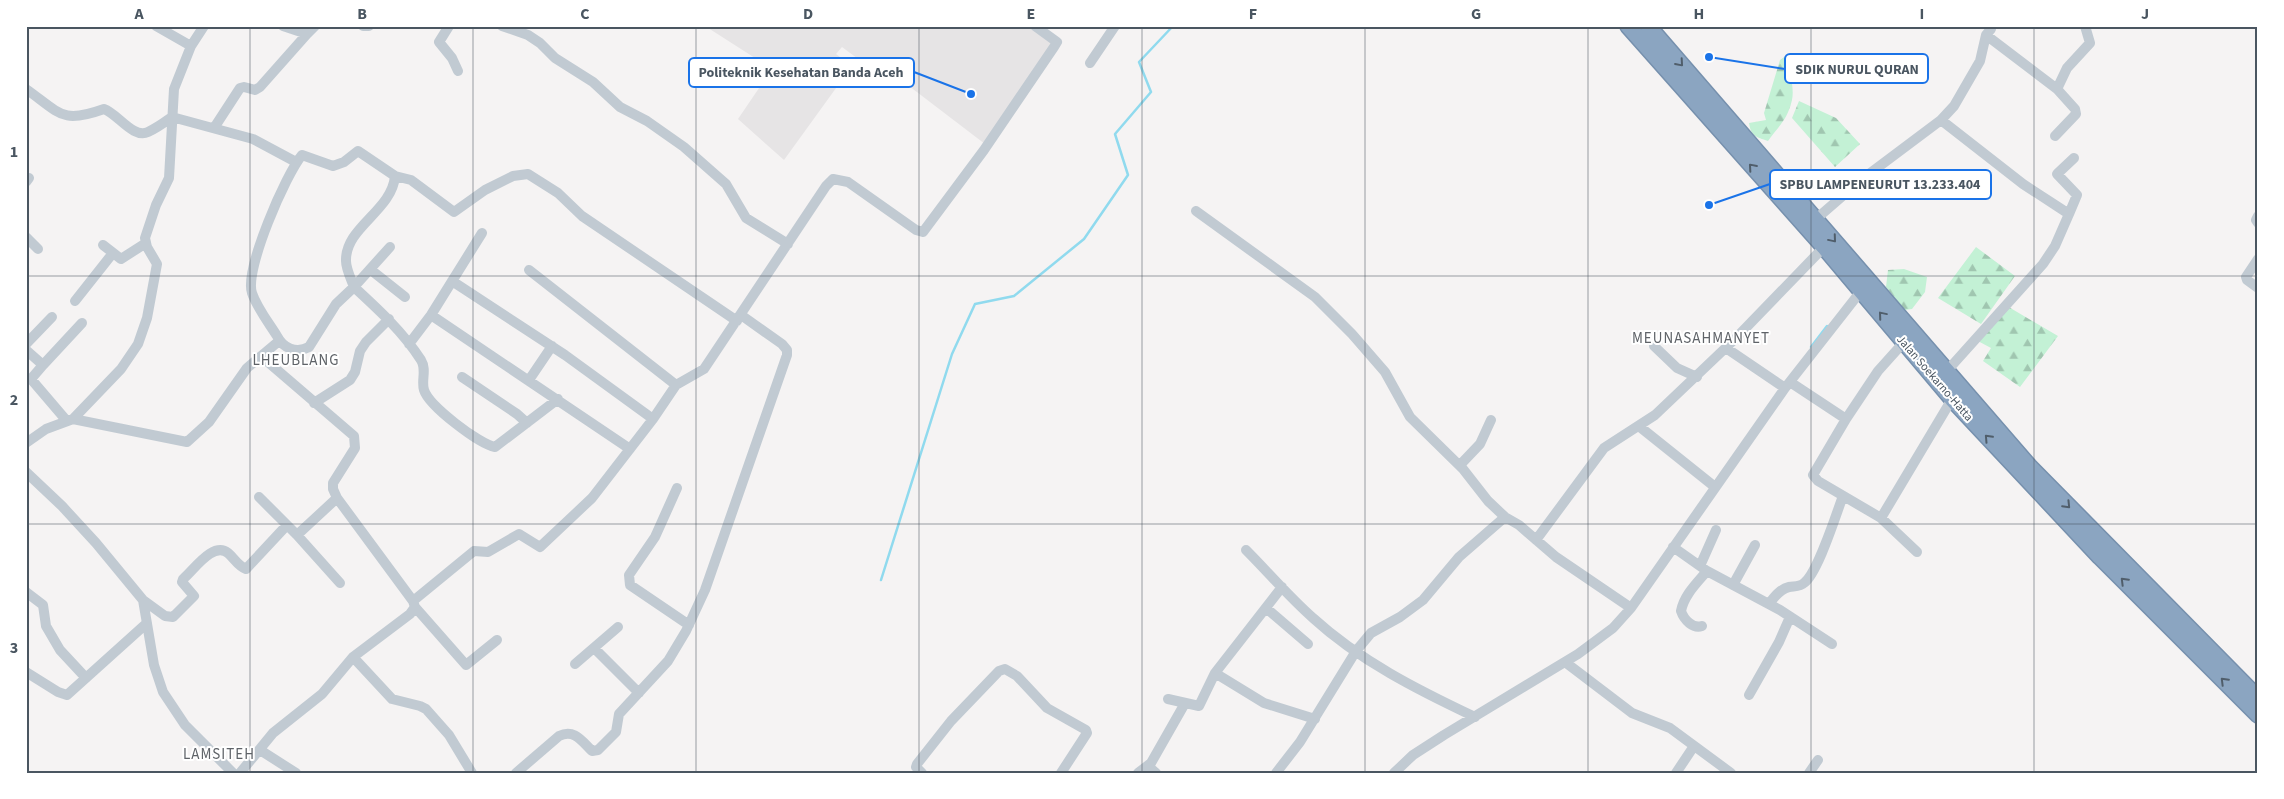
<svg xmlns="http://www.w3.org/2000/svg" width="2284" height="799" font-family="'Source Sans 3',sans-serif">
	<defs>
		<pattern id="forest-firs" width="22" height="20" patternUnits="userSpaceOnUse" patternTransform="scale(1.25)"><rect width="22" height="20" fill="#c3f1d5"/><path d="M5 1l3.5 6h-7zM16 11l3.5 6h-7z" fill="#a0c6b0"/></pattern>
	</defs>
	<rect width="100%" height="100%" fill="#f5f3f3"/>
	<path fill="#e6e4e5" d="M705 26H1030L1057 45 985 144 871 57 865 64 842 47 836 54 852 66 784 160 738 119 772 69Z"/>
	<path fill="url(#forest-firs)" d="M1787 55 1796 62C1787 75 1795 86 1792 100 1787 121 1779 125 1768 141 1756 137 1751 136 1749 123L1766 120 1764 113 1777 70 1780 60Z
		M1799 101 1836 118 1860 144 1835 167 1792 118Z
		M1976 247 2015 276 1981 324 1938 298Z
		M1904 269 1927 277 1925 292 1912 309 1905 310 1886 287 1888 270Z
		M2007 306 2058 336 2020 387 1983 361 1991 348 1976 340Z"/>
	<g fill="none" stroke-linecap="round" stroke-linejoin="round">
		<path stroke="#90daee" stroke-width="2.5" d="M1811 347 1827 326
			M881 580 952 354 975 304 1014 296 1084 239 1128 175 1115 134 1151 92 1139 62 1173 26"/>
		<defs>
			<path id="highway" d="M1628 26 1824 247 1952 399 2100 557 2258 715
				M1648 26 2029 466 2258 698"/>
		</defs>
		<use href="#highway" stroke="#7690ad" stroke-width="18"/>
		<path stroke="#c1cad2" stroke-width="10" d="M156 26 191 46
			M283 26 307 34 315 26
			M363 26H369
			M449 26 439 42 452 58 458 71
			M502 26 528 35 540 43 555 58 593 82 620 107 647 121 684 147 726 184 746 218 788 244
			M1986 35 2057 89
			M1090 63 1115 26
			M26 89C61 114 62 124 104 109 118 114 133 139 148 132 157 128 165 122 172 117L253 139 296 162
			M1941 120 2023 184 2069 214 2055 246 2043 264 1946 372
			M214 128 240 88 244 87 255 90 260 87 307 34
			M2055 136 2076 114 2075 109 2057 89 2067 68 2090 43 2085 26
			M358 151 395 176C392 211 345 227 346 261 346 269 351 279 354 287L336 304 309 347C296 354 283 348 277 336 269 323 257 308 252 293 244 270 286 174 302 155L333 166 344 162Z
			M395 176 411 180 454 212 485 190 513 176 528 174 558 193 582 216 737 321
			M26 182 29 178
			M1196 211 1315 297 1352 334 1385 372 1410 417 1463 469 1488 501 1505 517 1519 525 1556 557 1631 608
			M2069 214 2077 195 2057 174 2074 158
			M2258 216 2256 220 2258 223
			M1816 219 1861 180 1941 120 1954 106 1980 61 1986 35 1991 29 1990 26
			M26 237 38 249
			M103 245 121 259 146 243
			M390 247 354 287C379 310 403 332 421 360 427 370 421 380 424 390 429 406 479 444 495 447L558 399
			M2258 259 2246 277 2247 280 2258 288
			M371 270 405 297
			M529 270 676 385
			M452 281 565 355 653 419
			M75 301 113 253
			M431 315 630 449
			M26 344 52 317
			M409 344 431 315 482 233
			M1654 346 1677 368 1697 377
			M1726 348 1785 388
			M26 350 43 365 82 323
			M262 357 354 436 355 448 333 483V489L337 498 413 601 474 551 488 552 519 534 540 547 592 498 653 419 676 385 704 369 826 186 833 179 848 182 916 230 923 232 984 150 1054 47 1057 42 1035 26
			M43 365 31 379 66 420
			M462 377 517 414 527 423
			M529 380 552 346
			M1790 382 1846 419 1878 371 1904 342
			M314 403 350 380 355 372 360 351 366 342 389 319
			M73 419 121 369 138 344 147 318 157 264 147 247 145 238 156 205 169 178 174 89 191 46 204 26
			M1846 419 1813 475 1818 481 1881 518 1917 552
			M1640 427 1715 487
			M26 443 46 429 73 419 187 442 209 422 247 368 279 341
			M1460 465 1480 444 1491 420
			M26 472 62 506 96 543 143 600 154 665 163 692 185 725 233 773
			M677 488 655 537 629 575 630 585 689 625
			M259 497 297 535 337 498
			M1881 518 1952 399
			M297 535 340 583
			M1536 540 1604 448 1655 415 1736 338 1824 247
			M1673 547 1707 571 1780 610 1832 644
			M1246 550C1268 572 1289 597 1313 618 1360 661 1418 690 1475 717
			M1700 566 1716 530
			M1733 585 1755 545
			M1282 587 1215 673 1264 703 1315 719
			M26 592 43 605 46 626 60 650 86 678
			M143 600 165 616 173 617 194 596 182 582 183 579C194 570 213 541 228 553 234 558 238 566 246 569L287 525
			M1769 604C1774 597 1780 589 1789 587 1794 586 1800 587 1804 583 1818 573 1836 514 1843 496
			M415 607 466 665 497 640
			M1266 608 1308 644
			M1702 626C1693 629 1684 620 1681 611 1684 595 1697 583 1707 571
			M594 648 639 693
			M353 657 392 699 420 706 426 709 449 735 472 773
			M1565 662 1632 713 1670 728 1731 773
			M575 664 618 627
			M26 672 58 692 67 695 147 623
			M1749 695 1779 642 1790 617
			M1168 699 1199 706 1215 673
			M260 750 296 773
			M1148 766 1156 773
			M240 773 273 733 322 694 353 657 410 614 415 607 413 601
			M516 773 559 736C574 729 581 740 592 751L598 750 616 732 619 714 668 661 686 631 705 590 787 355V350L782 344 741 315
			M922 773 916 767 917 764 951 721 999 671 1005 669 1017 676 1047 708 1086 730 1087 733 1061 773
			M1138 773 1151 763 1184 705
			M1276 773 1300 742 1356 651 1371 633 1400 617 1423 600 1459 557 1505 517
			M1394 773 1413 755 1444 735 1578 654 1613 628 1631 608 1785 388 1861 291
			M1676 773 1694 746
			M1809 773 1818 760"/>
		<use href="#highway" stroke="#8ba5c1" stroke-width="15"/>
	</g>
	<defs><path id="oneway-chevron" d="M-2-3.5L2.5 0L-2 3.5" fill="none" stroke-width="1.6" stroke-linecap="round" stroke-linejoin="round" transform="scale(1.25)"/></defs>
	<g stroke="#505e6b">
		<use href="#oneway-chevron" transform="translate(1680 63) rotate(49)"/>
		<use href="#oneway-chevron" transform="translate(1752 167) rotate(-131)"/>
		<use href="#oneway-chevron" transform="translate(1833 239) rotate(50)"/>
		<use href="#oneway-chevron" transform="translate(1882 315) rotate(-130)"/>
		<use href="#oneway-chevron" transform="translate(1988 438) rotate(-133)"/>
		<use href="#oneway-chevron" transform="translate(2067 505) rotate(46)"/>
		<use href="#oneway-chevron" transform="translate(2124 581) rotate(-135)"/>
		<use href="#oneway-chevron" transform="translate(2224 681) rotate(-135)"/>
	</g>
	<path fill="none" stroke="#4a5661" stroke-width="1" stroke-opacity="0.55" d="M250 26V773M473 26V773M696 26V773M919 26V773M1142 26V773M1365 26V773M1588 26V773M1811 26V773M2034 26V773M26 276H2258M26 524H2258"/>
	<g text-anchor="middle" stroke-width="4" stroke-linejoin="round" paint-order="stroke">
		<g font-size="12" fill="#4a5661" stroke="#fff">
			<text transform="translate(1935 378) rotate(49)" y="4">Jalan Soekarno-Hatta</text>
		</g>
		<g font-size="15" letter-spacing="1" fill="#5f6368" stroke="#fff">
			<text x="1701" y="343">MEUNASAHMANYET</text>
			<text x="296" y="365">LHEUBLANG</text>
			<text x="219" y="759">LAMSITEH</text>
		</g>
	</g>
	<path fill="none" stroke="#1a73e8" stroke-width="2" d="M1709 57L1785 69M971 94L914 72M1709 205L1770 184"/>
	<g fill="#1a73e8" stroke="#fff" stroke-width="2">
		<circle cx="1709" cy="57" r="5"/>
		<circle cx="971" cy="94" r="5"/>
		<circle cx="1709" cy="205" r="5"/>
	</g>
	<g fill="#fff" stroke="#1a73e8" stroke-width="2">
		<rect x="1785" y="54" width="143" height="29" rx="5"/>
		<rect x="689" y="58" width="225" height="29" rx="5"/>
		<rect x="1770" y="170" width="221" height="29" rx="5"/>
	</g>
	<g font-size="14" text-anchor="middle" font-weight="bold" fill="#4a5661">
		<text x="1857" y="74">SDIK NURUL QURAN</text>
		<text x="801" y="77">Politeknik Kesehatan Banda Aceh</text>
		<text x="1880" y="189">SPBU LAMPENEURUT 13.233.404</text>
	</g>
	<rect width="2284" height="799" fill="none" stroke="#ffffff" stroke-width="55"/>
	<rect x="28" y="28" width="2228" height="744" fill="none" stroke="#4a5661" stroke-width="2"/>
	<g font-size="16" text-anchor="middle" font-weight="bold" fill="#4a5661">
		<text x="139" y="19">A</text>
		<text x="362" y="19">B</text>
		<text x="585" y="19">C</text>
		<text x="808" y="19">D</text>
		<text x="1031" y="19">E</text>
		<text x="1253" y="19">F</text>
		<text x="1476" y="19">G</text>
		<text x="1699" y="19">H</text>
		<text x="1922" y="19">I</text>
		<text x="2145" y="19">J</text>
		<text x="14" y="157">1</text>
		<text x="14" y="405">2</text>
		<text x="14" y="653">3</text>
	</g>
</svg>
